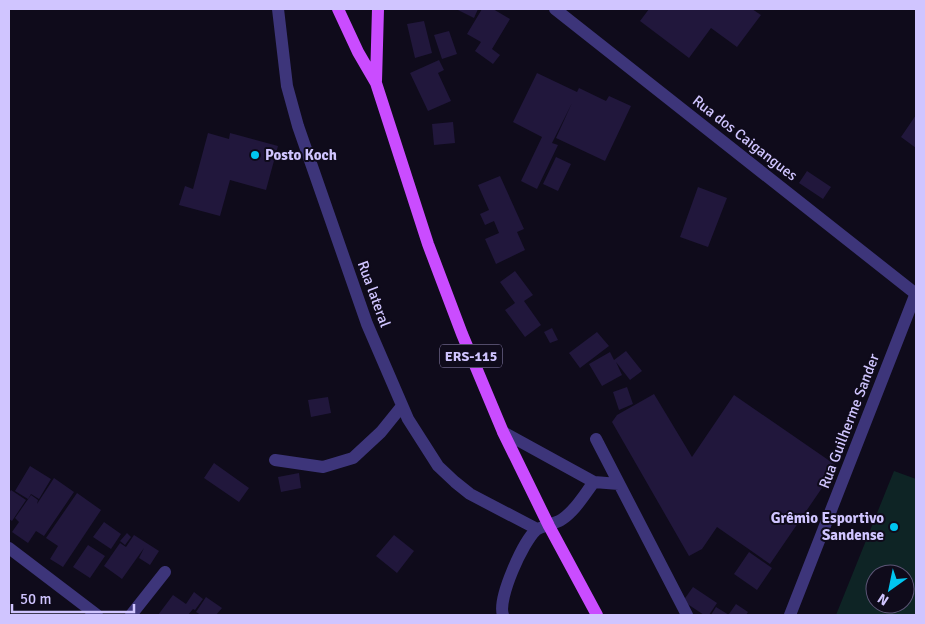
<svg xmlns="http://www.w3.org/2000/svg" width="925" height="624" font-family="Signika,sans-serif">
	<rect width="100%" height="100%" fill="#0f0b1b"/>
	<path fill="#0e2425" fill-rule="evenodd" d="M894 471 916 479V615H836ZM875 574H905V604H875Z"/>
	<path fill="#21173c" d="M456 9H478L474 18Z
		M482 9H493L510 19 492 49 500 55 493 64 475 51 481 42 467 34Z
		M649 9H752L761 15 737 47 711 28 689 58 640 21Z
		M424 21 432 53 415 58 407 24Z
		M449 31 457 54 442 59 434 35Z
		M439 60 444 70 438 73 451 101 428 111 410 73Z
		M537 73 577 92 579 88 606 101 609 96 631 106 605 161 556 138 572 103 552 143 558 145 537 189 521 181 542 137 513 122Z
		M916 115V148L901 137Z
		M453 122 455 143 434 145 432 124Z
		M208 133 229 139 230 133 278 146 266 190 230 180 220 216 179 205 185 186 193 189Z
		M556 157 571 164 558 191 543 184Z
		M807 171 831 187 823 199 799 183Z
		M500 176 524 229 517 232 525 250 496 264 485 239 499 233 494 221 485 225 480 214 489 210 478 185Z
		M698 187 727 198 708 247 680 237Z
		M515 271 533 295 524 301 541 325 525 337 505 310 515 303 500 282Z
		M552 328 558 340 550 343 544 332Z
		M597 332 609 346 580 368 569 353Z
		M626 351 642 371 630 380 616 362 622 375 602 386 589 364 610 352 614 360Z
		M627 387 633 404 619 410 613 392Z
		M654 394 692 457 734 395 837 466 770 564 717 527 702 549 689 556 612 422 617 415Z
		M328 397 331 413 311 417 308 400Z
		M214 463 249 488 239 502 204 478Z
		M30 466 51 479 39 499 31 494 28 499 15 491Z
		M299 473 301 488 281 492 278 477Z
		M54 478 74 492 44 536 36 531 28 543 12 532 19 522 15 518 31 495 38 500 37 504Z
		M11 490 26 500 12 521 9 519V493Z
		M77 493 101 510 63 567 50 559 58 546 46 538Z
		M104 522 121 534 111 549 93 537Z
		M127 533 131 537 125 545 120 541Z
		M134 535 159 551 150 565 139 558 144 548 122 579 104 566 120 543 126 547Z
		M394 535 414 551 397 573 376 556Z
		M88 545 105 556 90 578 73 567Z
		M749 552 772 568 757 590 734 574Z
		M693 587 717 603 709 615H704L683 601Z
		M194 592 203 599 195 610 193 609 188 615H158L173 595 186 604Z
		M206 597 222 608 216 615H201L196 612Z
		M736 604 748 612 746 615H732L729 614Z
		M716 607 729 615H711Z"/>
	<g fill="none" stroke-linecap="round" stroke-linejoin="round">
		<path stroke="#3d357a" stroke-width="12" d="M278 9 287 86 298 126 367 324 408 419 438 466 455 482 470 494 537 529
			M555 9 916 294
			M503 432 594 482 619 484
			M596 439 687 615
			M275 460 323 467 353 458 381 432 402 406
			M9 548 97 615
			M131 615 165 572
			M503 615C497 599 523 542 536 530 540 527 554 524 561 520 575 511 584 495 594 482
			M790 615 916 293"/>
		<path stroke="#ca4cff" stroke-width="12" d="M338 9 358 52 376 83 428 244 462 334 503 432 549 526 597 615
			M376 81 378 9"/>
	</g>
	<g fill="#00c5f0" stroke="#0f0b1b" stroke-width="2">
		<circle cx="255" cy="155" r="5"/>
		<circle cx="894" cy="527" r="5"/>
	</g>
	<g text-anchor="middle" stroke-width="4" stroke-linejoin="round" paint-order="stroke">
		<rect fill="#0f0b1b" stroke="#968dbb" stroke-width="1" x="440" y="344.5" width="62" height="23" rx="4"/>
		<g font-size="14" font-weight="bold" fill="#d0c5ff">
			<text x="471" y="361">ERS-115</text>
		</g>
		<g font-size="15" fill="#d0c5ff" stroke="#0f0b1b">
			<text transform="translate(745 138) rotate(38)" y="5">Rua dos Caigangues</text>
			<text transform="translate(374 294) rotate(70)" y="5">Rua lateral</text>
			<text transform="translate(849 421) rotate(-69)" y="5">Rua Guilherme Sander</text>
		</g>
		<g font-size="15" font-weight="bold" fill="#d0c5ff" stroke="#0f0b1b" text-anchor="start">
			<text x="265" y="160">Posto Koch</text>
			<text x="884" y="523" text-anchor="end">Grêmio Esportivo<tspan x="884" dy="17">Sandense</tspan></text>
		</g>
	</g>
	<rect width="925" height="624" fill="none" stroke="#d0c5ff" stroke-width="20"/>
	<g transform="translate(890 589) rotate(213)"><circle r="24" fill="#0f0b1b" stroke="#5c5576"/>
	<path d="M0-4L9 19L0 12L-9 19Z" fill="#00c5f0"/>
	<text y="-8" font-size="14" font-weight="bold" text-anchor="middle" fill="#d0c5ff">N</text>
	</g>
	<path d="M12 604v8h122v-8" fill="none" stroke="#d0c5ff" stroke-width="2.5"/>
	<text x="20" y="604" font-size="15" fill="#d0c5ff" stroke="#0f0b1b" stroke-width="4" paint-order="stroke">50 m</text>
</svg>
